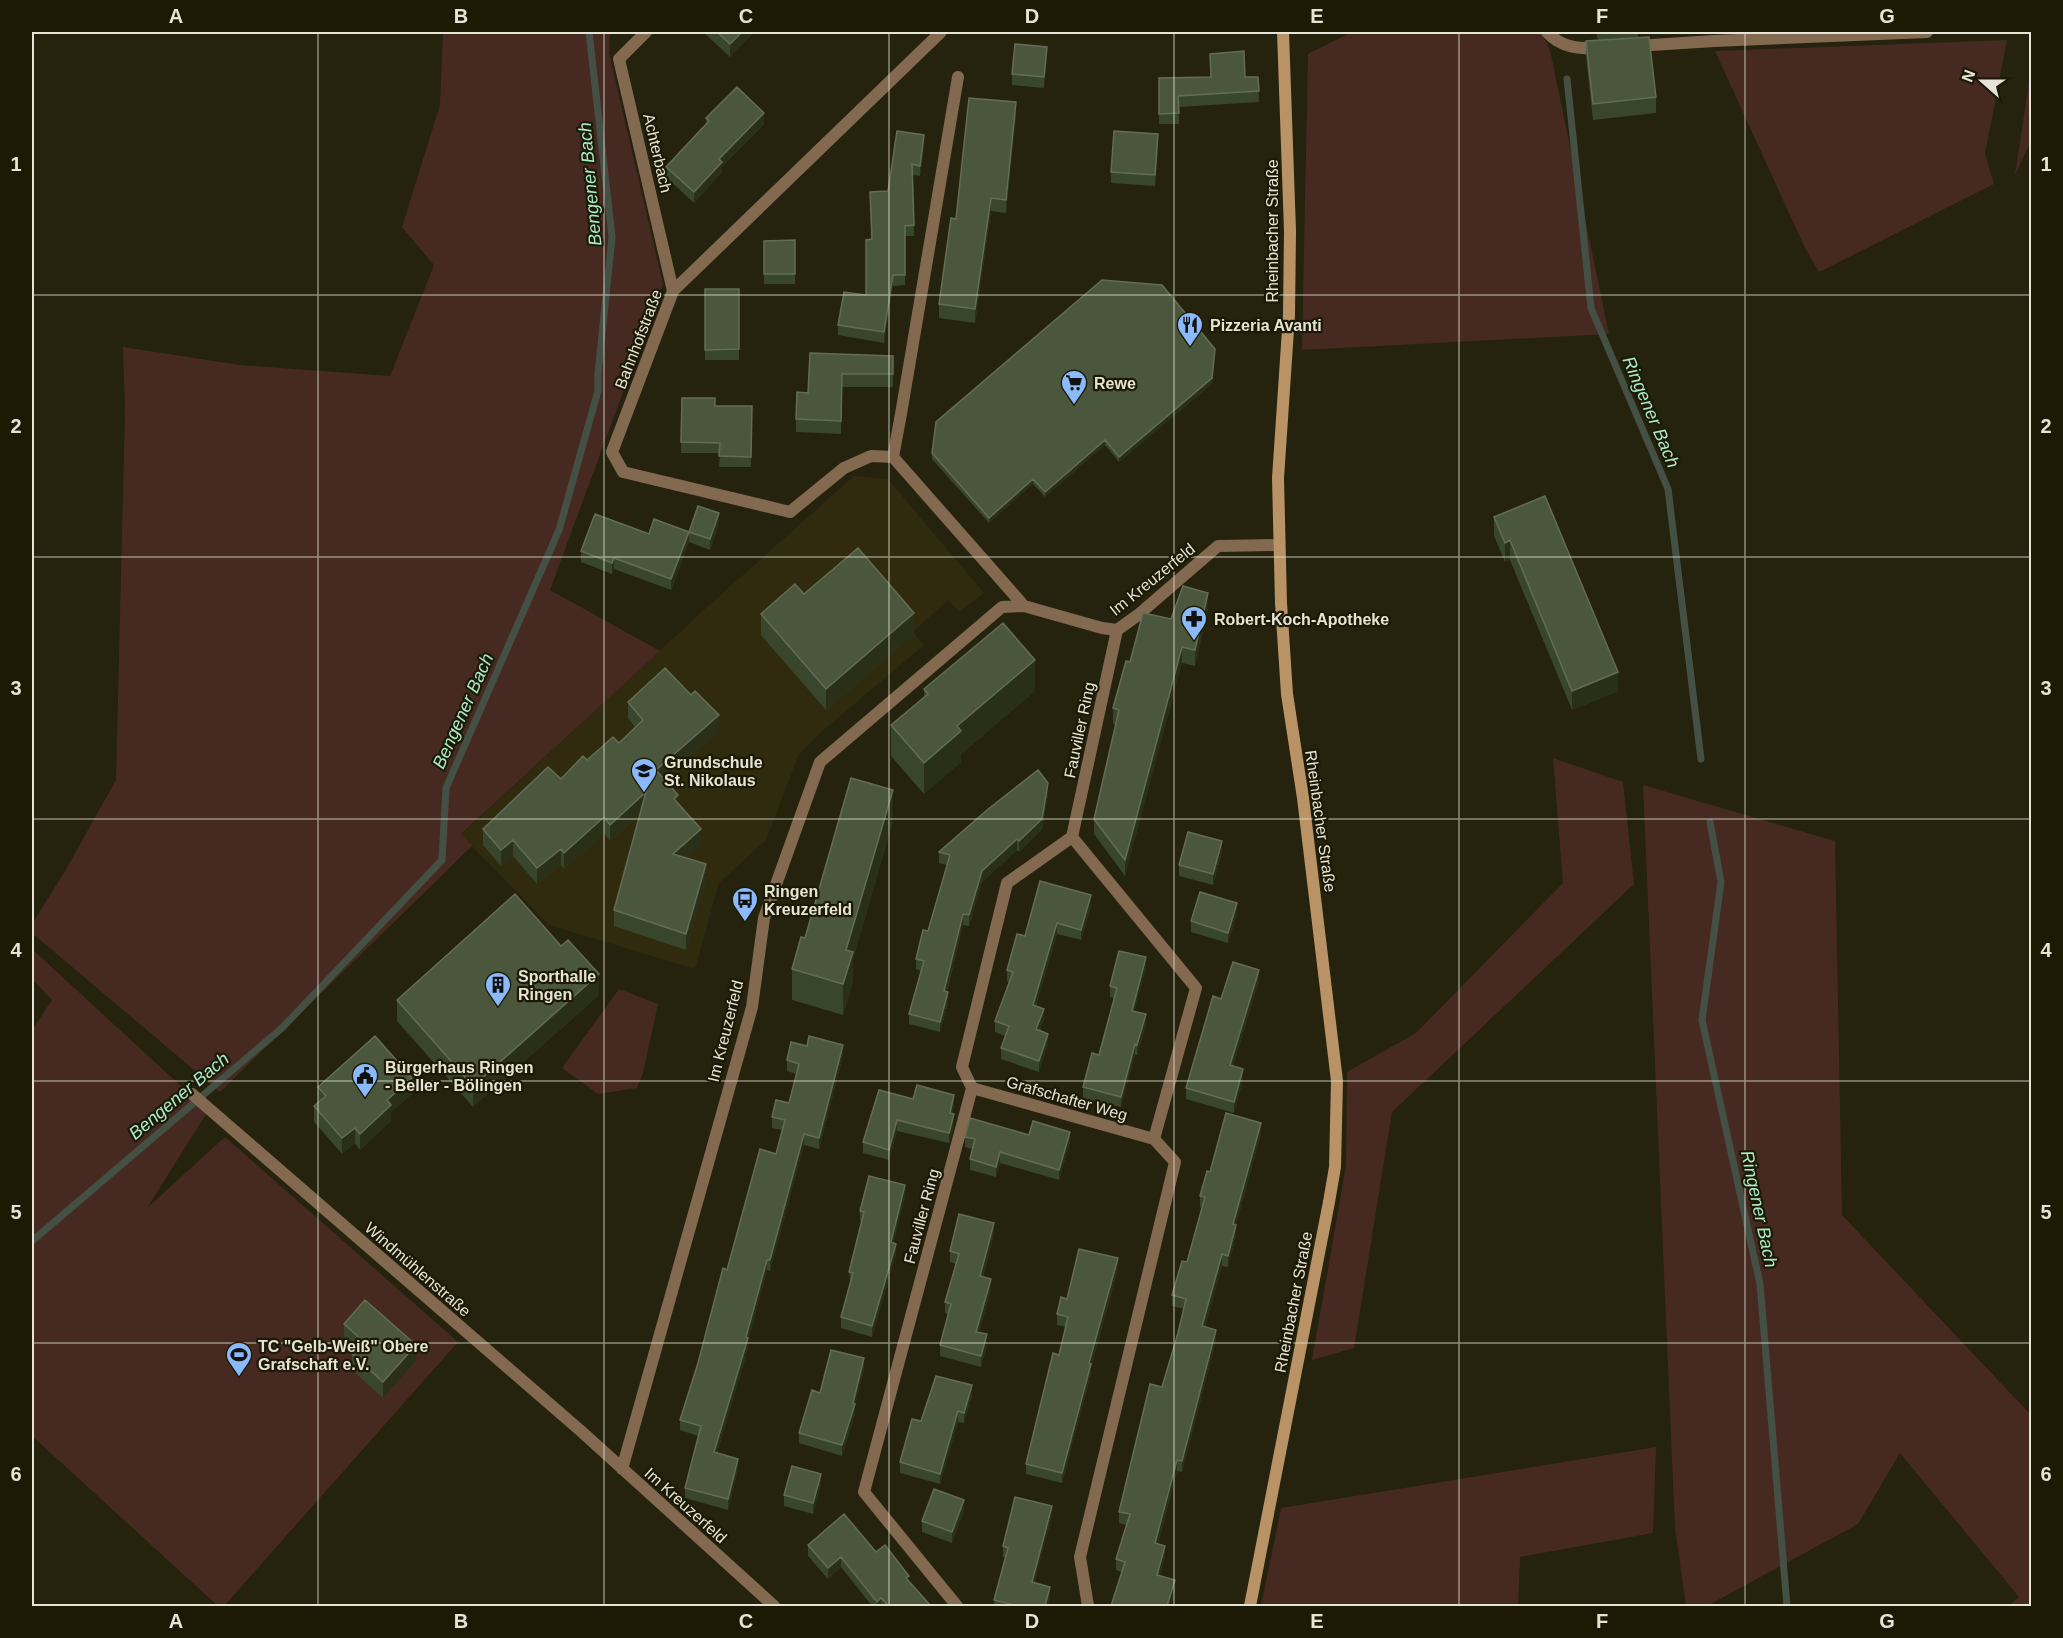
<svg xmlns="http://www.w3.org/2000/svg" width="2063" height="1638" font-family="Arial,sans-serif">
	<rect width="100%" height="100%" fill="#25220d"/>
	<path fill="#302b0f" d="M854 476 888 479 984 593 959 612 948 600 913 632 924 645 819 734 799 754 766 840 719 883 695 969 549 925 461 835 707 607Z"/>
	<path fill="#462a22" d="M443 32H610L609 53 663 284 550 590 660 651 461 834 472 846 220 1092 32 933V924L65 871 116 780 125 411 123 347 240 365 390 376 434 265 402 227 440 105Z
		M1352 32H1541L1550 50 1609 334 1302 350 1308 54Z
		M2007 40 1985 154 1994 184 1819 272 1805 248 1715 51Z
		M2031 69V141L2015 175Z
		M1553 758 1623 782 1634 884 1392 1112 1354 1348 1312 1360 1346 1166 1347 1072 1416 1033 1563 883Z
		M1643 785 1835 841 1842 1215 2031 1415V1606H2008L2019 1597 1900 1453 1858 1524 1707 1606H1686L1675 1528Z
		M32 949 208 1111 147 1208 225 1137 458 1342 224 1606H218L32 1436V1030L52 1000 32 979Z
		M619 989 658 1004 643 1073 637 1088 598 1094 562 1068Z
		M1656 1447 1653 1533 1520 1557 1518 1606H1261L1281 1508Z"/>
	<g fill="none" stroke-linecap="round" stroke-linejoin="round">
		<path stroke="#455045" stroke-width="7" d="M1567 79 1591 308 1668 489 1701 759
			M1710 822 1721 882 1702 1020 1760 1284 1787 1606
			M32 1241 283 1027 442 860 446 788 559 530 598 391V374L612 237 589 32"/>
		<path stroke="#82694f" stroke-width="12" d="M1714 41 1927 32"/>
		<path stroke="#82694f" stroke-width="12" d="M646 32 619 59 673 291
			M941 32 673 291 612 452 623 472 790 512 844 468 871 456 893 457 1024 606
			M1547 32C1561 48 1580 49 1600 48
			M1636 46 1714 41
			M893 457 901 414 958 77
			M1072 837 1196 988 1154 1139
			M972 1088 1154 1139 1175 1162 1080 1557 1088 1606
			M192 1094 582 1432 774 1606
			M622 1469 752 1007 764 918 820 762 1002 607 1024 606 1102 628 1117 630 1138 615 1218 546 1279 545
			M957 1606 864 1492 972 1088 962 1067 1007 883 1072 837 1117 630"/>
		<path stroke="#b99266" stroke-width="12" d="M1250 1606 1329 1202 1335 1167 1337 1081 1303 798 1287 694 1281 603 1278 478 1289 315 1290 231 1283 32"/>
	</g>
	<path fill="#38462b" d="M703 32H754L730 57Z
		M1596 32H1638V37L1598 40Z
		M1586 41 1656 97V113L1593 120 1586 57Z
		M1210 54 1245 77H1258L1259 102 1179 107V124H1159V78L1210 77Z
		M1047 58 1044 88 1012 85V74Z
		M1016 115 1006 213 991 211 975 323 939 318V304L956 219Z
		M706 118 764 124 722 166V172L694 203 666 177V167L706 124Z
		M1158 144 1155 186 1111 183V172Z
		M924 146 920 176 913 175 914 236H905V285L893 286 884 343 838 335V325L866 295 871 239 888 191Z
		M795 240V284H764V241Z
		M705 289H739V360H705Z
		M810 353 893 356V387H842L841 434 796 432V419L808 393Z
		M1215 354 1212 384 1119 462 1105 445 1045 497 1033 484 989 523 932 459V453Z
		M682 398 715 406H752L751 467H719L720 453H681Z
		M1494 517 1618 691 1572 710 1510 560 1505 562 1494 536Z
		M719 524 710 550 689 542 671 590 614 569 612 574 581 562V551L649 534 689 532Z
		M804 594 914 634 826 710 761 635V614Z
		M1208 609 1195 666 1182 663 1125 876 1094 834V819L1116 725 1113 724V708L1130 662 1171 619Z
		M924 689 1035 691 961 754V762L924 794 891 756V725L924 697Z
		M628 702 719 731 664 779 701 845 686 858 706 880 686 950 614 926V910L640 814 610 841 604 833 564 869 561 865 537 884 513 856 501 866 483 845V829L587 760 619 743 635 727 628 718Z
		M1048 794 1042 829 1019 852 1017 850 982 882 969 926 963 925 947 992 948 1003 940 1032 909 1024V1014L921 971 916 969V959L928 931 947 865 939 863V852Z
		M893 821 853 959V982L843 1015 792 1000V969L805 938Z
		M1222 852 1213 885 1179 876V865Z
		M1091 906 1081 940 1057 934 1036 1006 1044 1019 1040 1030 1048 1044 1039 1072 1001 1059V1048L1005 1036 995 1032V1021L1009 982 1007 981V970L1025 936Z
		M1237 914 1228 943 1191 932V921Z
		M561 946 599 995 473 1107 397 1021V1000Z
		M1146 968 1134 1011 1146 1025 1137 1055H1135L1121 1107 1083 1098V1087L1099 1055 1114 998 1110 997V986Z
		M1259 981 1233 1066 1243 1080 1234 1113 1186 1099V1088L1221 999Z
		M843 1056 819 1149 804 1145 770 1271 767 1270 748 1342V1349L717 1453 738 1469 728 1510 685 1498V1488L698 1436 680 1430V1420L727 1270 776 1154 782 1130 772 1128V1117L789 1103 796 1074 787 1071V1060Z
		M318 1087 412 1094 391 1112V1121L360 1150 355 1143 342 1154 314 1122V1106L318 1103Z
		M913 1099 954 1105 952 1114 954 1125 949 1143 897 1131 889 1160 863 1153V1142Z
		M1261 1134 1236 1225V1236L1228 1267 1222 1266 1205 1327 1216 1341 1182 1472 1177 1471 1158 1544 1165 1557 1160 1575 1175 1592 1116 1570V1559L1126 1525 1119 1523V1512L1162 1387 1178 1333 1184 1309 1172 1306V1295L1187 1262 1202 1208 1200 1207V1196L1210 1172Z
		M1029 1135 1070 1142 1059 1180 1000 1163 996 1177 970 1170V1159L972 1149 965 1147V1137Z
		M905 1196 893 1243 896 1254 872 1337 841 1328V1317L850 1283 849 1272 862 1222 860 1221V1211Z
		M994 1233 983 1277 991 1290 979 1332 987 1345 981 1367 940 1356V1345L948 1314 945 1313V1302L956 1264 950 1262V1251Z
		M1118 1269 1091 1368V1374L1062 1483 1026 1474V1464L1059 1355 1066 1327 1057 1325V1314L1067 1299Z
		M344 1324 416 1361 383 1398 352 1370V1354L356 1351 344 1340Z
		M864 1369 855 1405V1414L842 1456 799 1443V1433L820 1393Z
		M972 1396 964 1423 958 1422 940 1484 900 1473V1462L921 1421Z
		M821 1484 813 1514 784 1506V1495Z
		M964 1511 952 1543 922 1532V1521Z
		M1052 1516 1034 1583 1050 1598 1048 1606H994V1600L1005 1558 1003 1557V1546Z
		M808 1545 876 1552 909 1581 931 1606H872L841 1567 828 1579 808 1556Z"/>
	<path fill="#293017" d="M742 32H754L730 57V44Z
		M1047 47V58L1044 88V77Z
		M1016 102V115L1006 213V200Z
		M764 113V124L722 166V172L694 203V192L719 159Z
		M1158 134V144L1155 186V175Z
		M924 135V146L920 176V166Z
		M991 198V211L975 323V309Z
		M893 275V286L884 343V332Z
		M1215 354 1212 384 1119 462V457Z
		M1105 440V445L1045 497V492Z
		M1033 479V484L989 523V518Z
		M719 513V524L710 550V539Z
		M689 532V542L671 590V579Z
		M1510 540V560L1505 562V543Z
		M614 558V569L612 574V563Z
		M1208 593V609L1195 666V650Z
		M914 613V634L826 710V689Z
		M1182 647V663L1125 876V860Z
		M1035 660V691L961 754V762L924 794V763L957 726Z
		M1618 672V691L1572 710V691Z
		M719 715V731L656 786V770Z
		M1048 783V794L1042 829 1019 852V841Z
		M893 790V821L853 959V982L843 1015V984L846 950Z
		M646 792V808L610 841V825Z
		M604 817V833L564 869V853Z
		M701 829V845L673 870V854Z
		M1017 839V850L982 882 969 926V915L982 871Z
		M513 840V856L501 866V850Z
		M1222 841V852L1213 885V874Z
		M561 849V865L537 884V868Z
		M706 864V880L686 950V934Z
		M1091 895V906L1081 940V930Z
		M1237 903V914L1228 943V933Z
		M963 914V925L944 1002V991Z
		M1057 923V934L1033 1016V1005Z
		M1146 957V968L1132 1021V1011Z
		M1259 970V981L1230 1076V1065Z
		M599 974V995L473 1107V1086Z
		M948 992V1003L940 1032V1022Z
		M1044 1009V1019L1036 1040V1029Z
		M1146 1014V1025L1137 1055V1045Z
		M1048 1034V1044L1039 1072V1061Z
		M1135 1044V1055L1121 1107V1097Z
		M843 1045V1056L819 1149V1138Z
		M1243 1069V1080L1234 1113V1102Z
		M412 1078V1094L391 1112V1121L360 1150V1134L387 1100Z
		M954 1095V1105L950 1124V1113Z
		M954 1114V1125L949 1143V1133Z
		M897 1120V1131L889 1160V1150Z
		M1261 1123V1134L1233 1236V1224Z
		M355 1128V1143L342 1154V1138Z
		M1070 1132V1142L1059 1180V1170Z
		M804 1134V1145L770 1271V1260Z
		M1000 1152V1163L996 1177V1167Z
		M905 1185V1196L891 1253V1242Z
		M994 1223V1233L980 1287V1276Z
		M1236 1225V1236L1228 1267V1256Z
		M896 1244V1254L872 1337V1326Z
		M1222 1254V1266L1202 1338V1326Z
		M1118 1258V1269L1091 1368V1374L1062 1483V1473L1089 1363Z
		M767 1260V1270L748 1342V1349L714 1463V1452Z
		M991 1279V1290L976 1342V1332Z
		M1216 1330V1341L1182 1472V1461Z
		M987 1334V1345L981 1367V1356Z
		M416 1345V1361L383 1398V1382Z
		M864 1358V1369L855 1405V1414L842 1456V1445Z
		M972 1385V1396L964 1423V1413Z
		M958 1411V1422L940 1484V1474Z
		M738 1459V1469L728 1510V1499Z
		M1177 1460V1471L1155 1554V1543Z
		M821 1474V1484L813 1514V1503Z
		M964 1500V1511L952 1543V1532Z
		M1052 1506V1516L1032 1593V1582Z
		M1165 1546V1557L1157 1586V1575Z
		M841 1557V1567L828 1579V1568Z
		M1175 1580V1592L1171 1606H1167Z
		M1050 1587V1598L1048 1606H1045Z
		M881 1598V1606H877V1602Z"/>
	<path fill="#4b573d" stroke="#636d56" stroke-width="1.5" d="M717 32H742L730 44Z
		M1649 37 1656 97 1593 104 1586 41Z
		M1015 44 1047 47 1044 77 1012 74Z
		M1244 51 1245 77H1258L1259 91 1178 96 1179 113 1159 114V78L1211 77 1210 54Z
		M737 87 764 113 719 159 722 162 694 192 666 167 709 121 706 118Z
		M969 98 1016 102 1006 200 991 198 975 309 939 304 951 218 956 219Z
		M897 131 924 135 920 166 912 164 914 225 905 226V275H893L884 332 838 325 844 292 866 295V240L872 239 870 192 888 191Z
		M1114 131 1158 134 1155 175 1111 172Z
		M795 240V274H764V241Z
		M1102 280 1162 285 1215 349 1212 378 1119 457 1105 440 1045 492 1033 479 989 518 932 453 936 422Z
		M705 289H739V349L705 350Z
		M810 353 893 356V374H842L841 421 796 419 797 392 808 393Z
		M682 398H715V406H752L751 457 719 456 720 443 681 442Z
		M1545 496 1618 672 1572 691 1510 540 1505 543 1494 517Z
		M698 506 719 513 710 539 689 532Z
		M595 514 649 534 654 519 689 532 671 579 614 558 612 563 581 551Z
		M858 548 914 613 826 689 761 614 795 584 804 594Z
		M1183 586 1208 593 1195 650 1182 647 1125 860 1094 819 1119 710 1113 708 1126 661 1130 662 1143 613 1171 619Z
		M1003 623 1035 660 957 726 961 731 924 763 891 725 928 694 924 689Z
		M665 668 691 695 695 691 719 715 656 770 678 795 674 799 701 829 673 854 706 864 686 934 614 910 646 792 610 825 604 817 564 853 561 849 537 868 513 840 501 850 483 829 548 767 561 779 583 756 587 760 613 737 619 743 643 720 628 702Z
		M1038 770 1048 783 1042 819 1019 841 1017 839 982 871 969 915 963 914 944 991 948 992 940 1022 909 1014 924 961 916 959 923 930 928 931 950 855 939 852 987 810Z
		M851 778 893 790 846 950 853 952 843 984 792 969 801 937 805 938Z
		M1188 832 1222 841 1213 874 1179 865Z
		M1040 881 1091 895 1081 930 1057 923 1033 1005 1044 1009 1036 1029 1048 1034 1039 1061 1001 1048 1009 1026 995 1021 1013 972 1007 970 1017 934 1025 936Z
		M1200 892 1237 903 1228 933 1191 921Z
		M515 894 561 946 568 940 599 974 473 1086 397 1000Z
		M1119 951 1146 957 1132 1011 1146 1014 1137 1045 1135 1044 1121 1097 1083 1087 1092 1053 1099 1055 1117 988 1110 986Z
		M1233 962 1259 970 1230 1065 1243 1069 1234 1102 1186 1088 1213 996 1221 999Z
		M375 1036 412 1078 387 1100 391 1105 360 1134 355 1128 342 1138 314 1106 326 1096 318 1087Z
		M809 1036 843 1045 819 1138 804 1134 770 1260H767L746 1337 748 1338 714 1452 738 1459 728 1499 685 1488 701 1426 680 1420 698 1363 723 1268 727 1270 760 1149 776 1154 785 1120 772 1117 776 1100 789 1103 799 1064 787 1060 791 1042 807 1046Z
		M917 1085 954 1095 950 1113 954 1114 949 1133 897 1120 889 1150 863 1142 879 1090 913 1099Z
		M1226 1113 1261 1123 1233 1224 1236 1225 1228 1256 1222 1254 1202 1326 1216 1330 1182 1461 1177 1460 1155 1543 1165 1546 1157 1575 1175 1580 1167 1606H1111L1125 1562 1116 1559 1130 1514 1119 1512 1150 1384 1162 1387 1178 1333 1186 1299 1172 1295 1182 1261 1187 1262 1205 1197 1200 1196 1207 1171 1210 1172Z
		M970 1118 1029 1135 1033 1121 1070 1132 1059 1170 1000 1152 996 1167 970 1159 975 1139 965 1137Z
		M869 1176 905 1185 891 1242 896 1244 872 1326 841 1317 853 1273 849 1272 864 1212 860 1211Z
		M959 1214 994 1223 980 1276 991 1279 976 1332 987 1334 981 1356 940 1345 951 1304 945 1302 959 1254 950 1251Z
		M1079 1249 1118 1258 1089 1363 1091 1364 1062 1473 1026 1464 1053 1353 1059 1355 1068 1317 1057 1314 1061 1297 1067 1299Z
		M365 1300 416 1345 383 1382 352 1354 364 1342 344 1324Z
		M831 1350 864 1358 853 1403 855 1404 842 1445 799 1433 812 1390 820 1393Z
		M936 1376 972 1385 964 1413 958 1411 940 1474 900 1462 912 1419 921 1421Z
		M792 1466 821 1474 813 1503 784 1495Z
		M934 1489 964 1500 952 1532 922 1521Z
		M1015 1497 1052 1506 1032 1582 1050 1587 1045 1606H1018L994 1600 1008 1548 1003 1546Z
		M844 1514 876 1552 885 1545 909 1576 906 1578 931 1606H889L881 1598 877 1602 841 1557 828 1568 808 1545Z"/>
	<path fill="none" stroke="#e6e4d7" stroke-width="1.5" stroke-opacity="0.55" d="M318 32V1606M604 32V1606M889 32V1606M1174 32V1606M1459 32V1606M1745 32V1606M32 295H2032M32 557H2032M32 819H2032M32 1081H2032M32 1343H2032"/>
	<defs>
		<symbol id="restaurant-pin" viewBox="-11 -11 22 30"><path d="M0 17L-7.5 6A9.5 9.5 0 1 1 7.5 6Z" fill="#8abafc" stroke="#1c1905"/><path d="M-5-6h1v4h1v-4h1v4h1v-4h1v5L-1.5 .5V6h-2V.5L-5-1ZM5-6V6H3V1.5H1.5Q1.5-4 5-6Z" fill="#111"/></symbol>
		<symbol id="supermarket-pin" viewBox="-11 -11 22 30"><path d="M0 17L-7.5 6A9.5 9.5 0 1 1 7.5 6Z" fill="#8abafc" stroke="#1c1905"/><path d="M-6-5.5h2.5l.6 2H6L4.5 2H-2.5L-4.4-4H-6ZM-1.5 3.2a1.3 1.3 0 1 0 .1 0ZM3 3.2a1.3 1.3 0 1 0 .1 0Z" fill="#111"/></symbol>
		<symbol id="pharmacy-pin" viewBox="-11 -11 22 30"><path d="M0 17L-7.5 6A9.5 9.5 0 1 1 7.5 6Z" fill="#8abafc" stroke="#1c1905"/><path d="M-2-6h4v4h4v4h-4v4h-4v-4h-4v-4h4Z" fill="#111"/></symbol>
		<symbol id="school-pin" viewBox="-11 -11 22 30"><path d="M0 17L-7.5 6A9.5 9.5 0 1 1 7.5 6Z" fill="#8abafc" stroke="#1c1905"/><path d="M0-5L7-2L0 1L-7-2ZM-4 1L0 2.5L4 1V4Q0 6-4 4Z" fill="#111"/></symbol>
		<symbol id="bus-pin" viewBox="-11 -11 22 30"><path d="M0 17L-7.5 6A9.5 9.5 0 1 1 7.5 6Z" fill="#8abafc" stroke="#1c1905"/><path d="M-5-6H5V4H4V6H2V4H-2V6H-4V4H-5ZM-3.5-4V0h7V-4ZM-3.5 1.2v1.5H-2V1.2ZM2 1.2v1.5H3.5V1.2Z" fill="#111"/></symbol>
		<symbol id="building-pin" viewBox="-11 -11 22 30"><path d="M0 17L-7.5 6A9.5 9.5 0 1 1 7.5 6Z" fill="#8abafc" stroke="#1c1905"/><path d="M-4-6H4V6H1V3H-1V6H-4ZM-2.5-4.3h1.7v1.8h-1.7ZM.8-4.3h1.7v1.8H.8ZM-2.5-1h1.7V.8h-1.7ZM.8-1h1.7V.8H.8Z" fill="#111"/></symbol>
		<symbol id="civic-pin" viewBox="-11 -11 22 30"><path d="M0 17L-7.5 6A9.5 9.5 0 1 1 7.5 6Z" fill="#8abafc" stroke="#1c1905"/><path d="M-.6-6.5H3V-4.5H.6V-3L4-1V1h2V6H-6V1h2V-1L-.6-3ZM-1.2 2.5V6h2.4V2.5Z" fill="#111"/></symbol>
		<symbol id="stadium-pin" viewBox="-11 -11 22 30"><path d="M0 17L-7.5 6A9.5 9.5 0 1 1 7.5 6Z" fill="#8abafc" stroke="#1c1905"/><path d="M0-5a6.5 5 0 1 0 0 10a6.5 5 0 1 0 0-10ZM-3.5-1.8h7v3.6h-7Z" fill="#111"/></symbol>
	</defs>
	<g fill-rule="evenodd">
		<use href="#restaurant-pin" x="1175" y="310" width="30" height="40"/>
		<use href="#supermarket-pin" x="1059" y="368" width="30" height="40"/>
		<use href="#pharmacy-pin" x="1179" y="604" width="30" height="40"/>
		<use href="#school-pin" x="629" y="756" width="30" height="40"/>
		<use href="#bus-pin" x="730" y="885" width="30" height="40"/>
		<use href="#building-pin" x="483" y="970" width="30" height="40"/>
		<use href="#civic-pin" x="350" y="1061" width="30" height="40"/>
		<use href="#stadium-pin" x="224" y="1340" width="30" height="40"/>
	</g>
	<g text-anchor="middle" stroke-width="4.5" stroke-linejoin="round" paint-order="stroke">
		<g font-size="16" fill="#e6e4d7" stroke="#1c1905">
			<text transform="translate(658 153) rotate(77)" y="6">Achterbach</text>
			<text transform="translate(1272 231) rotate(-90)" y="6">Rheinbacher Straße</text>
			<text transform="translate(638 339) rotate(-69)" y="6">Bahnhofstraße</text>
			<text transform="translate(1152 579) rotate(-39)" y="6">Im Kreuzerfeld</text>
			<text transform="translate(1079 730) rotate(-78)" y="6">Fauviller Ring</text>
			<text transform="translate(1321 821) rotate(82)" y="6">Rheinbacher Straße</text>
			<text transform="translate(725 1031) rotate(-76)" y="6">Im Kreuzerfeld</text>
			<text transform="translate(1067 1098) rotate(16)" y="6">Grafschafter Weg</text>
			<text transform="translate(921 1216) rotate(-75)" y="6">Fauviller Ring</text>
			<text transform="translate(418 1269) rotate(41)" y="6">Windmühlenstraße</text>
			<text transform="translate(1293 1302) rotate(-79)" y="6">Rheinbacher Straße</text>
			<text transform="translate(686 1505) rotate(42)" y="6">Im Kreuzerfeld</text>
		</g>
		<g font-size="16" font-weight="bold" fill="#e6e4d7" stroke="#1c1905" text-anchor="start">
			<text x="1210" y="331">Pizzeria Avanti</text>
			<text x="1094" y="389">Rewe</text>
			<text x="1214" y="625">Robert-Koch-Apotheke</text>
			<text x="664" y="768">Grundschule<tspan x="664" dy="18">St. Nikolaus</tspan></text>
			<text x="764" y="897">Ringen<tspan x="764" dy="18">Kreuzerfeld</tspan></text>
			<text x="518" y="982">Sporthalle<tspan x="518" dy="18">Ringen</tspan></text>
			<text x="385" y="1073">Bürgerhaus Ringen<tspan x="385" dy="18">- Beller - Bölingen</tspan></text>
			<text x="258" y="1352">TC "Gelb-Weiß" Obere<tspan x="258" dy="18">Grafschaft e.V.</tspan></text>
		</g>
		<g font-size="18" font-style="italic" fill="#a8ebca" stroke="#1c1905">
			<text transform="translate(590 184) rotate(-95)" y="6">Bengener Bach</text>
			<text transform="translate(1651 412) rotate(67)" y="6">Ringener Bach</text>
			<text transform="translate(463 711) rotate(-66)" y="6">Bengener Bach</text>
			<text transform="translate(179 1096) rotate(-40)" y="6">Bengener Bach</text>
			<text transform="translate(1759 1209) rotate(78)" y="6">Ringener Bach</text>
		</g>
	</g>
	<rect width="2063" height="1638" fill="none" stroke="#1c1905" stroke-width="66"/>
	<g transform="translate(1982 81) rotate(291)" stroke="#1c1905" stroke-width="4.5" paint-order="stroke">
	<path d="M0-4.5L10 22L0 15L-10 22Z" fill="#e6e4d7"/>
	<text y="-9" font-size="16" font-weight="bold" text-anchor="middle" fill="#e6e4d7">N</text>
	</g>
	<rect x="33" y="33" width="1997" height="1572" fill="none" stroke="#e6e4d7" stroke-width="2"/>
	<g font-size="20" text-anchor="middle" font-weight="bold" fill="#e6e4d7">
		<text x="176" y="23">A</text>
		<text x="461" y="23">B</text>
		<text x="746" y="23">C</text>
		<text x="1032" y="23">D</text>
		<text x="1317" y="23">E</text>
		<text x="1602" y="23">F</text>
		<text x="1887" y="23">G</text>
		<text x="16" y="171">1</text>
		<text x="2046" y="171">1</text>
		<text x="16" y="433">2</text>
		<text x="2046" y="433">2</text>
		<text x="16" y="695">3</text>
		<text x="2046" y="695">3</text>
		<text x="16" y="957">4</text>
		<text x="2046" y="957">4</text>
		<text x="16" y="1219">5</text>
		<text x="2046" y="1219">5</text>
		<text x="16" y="1481">6</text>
		<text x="2046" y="1481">6</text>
		<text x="176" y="1628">A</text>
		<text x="461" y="1628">B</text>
		<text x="746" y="1628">C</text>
		<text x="1032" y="1628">D</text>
		<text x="1317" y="1628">E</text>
		<text x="1602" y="1628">F</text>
		<text x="1887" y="1628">G</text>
	</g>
</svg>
